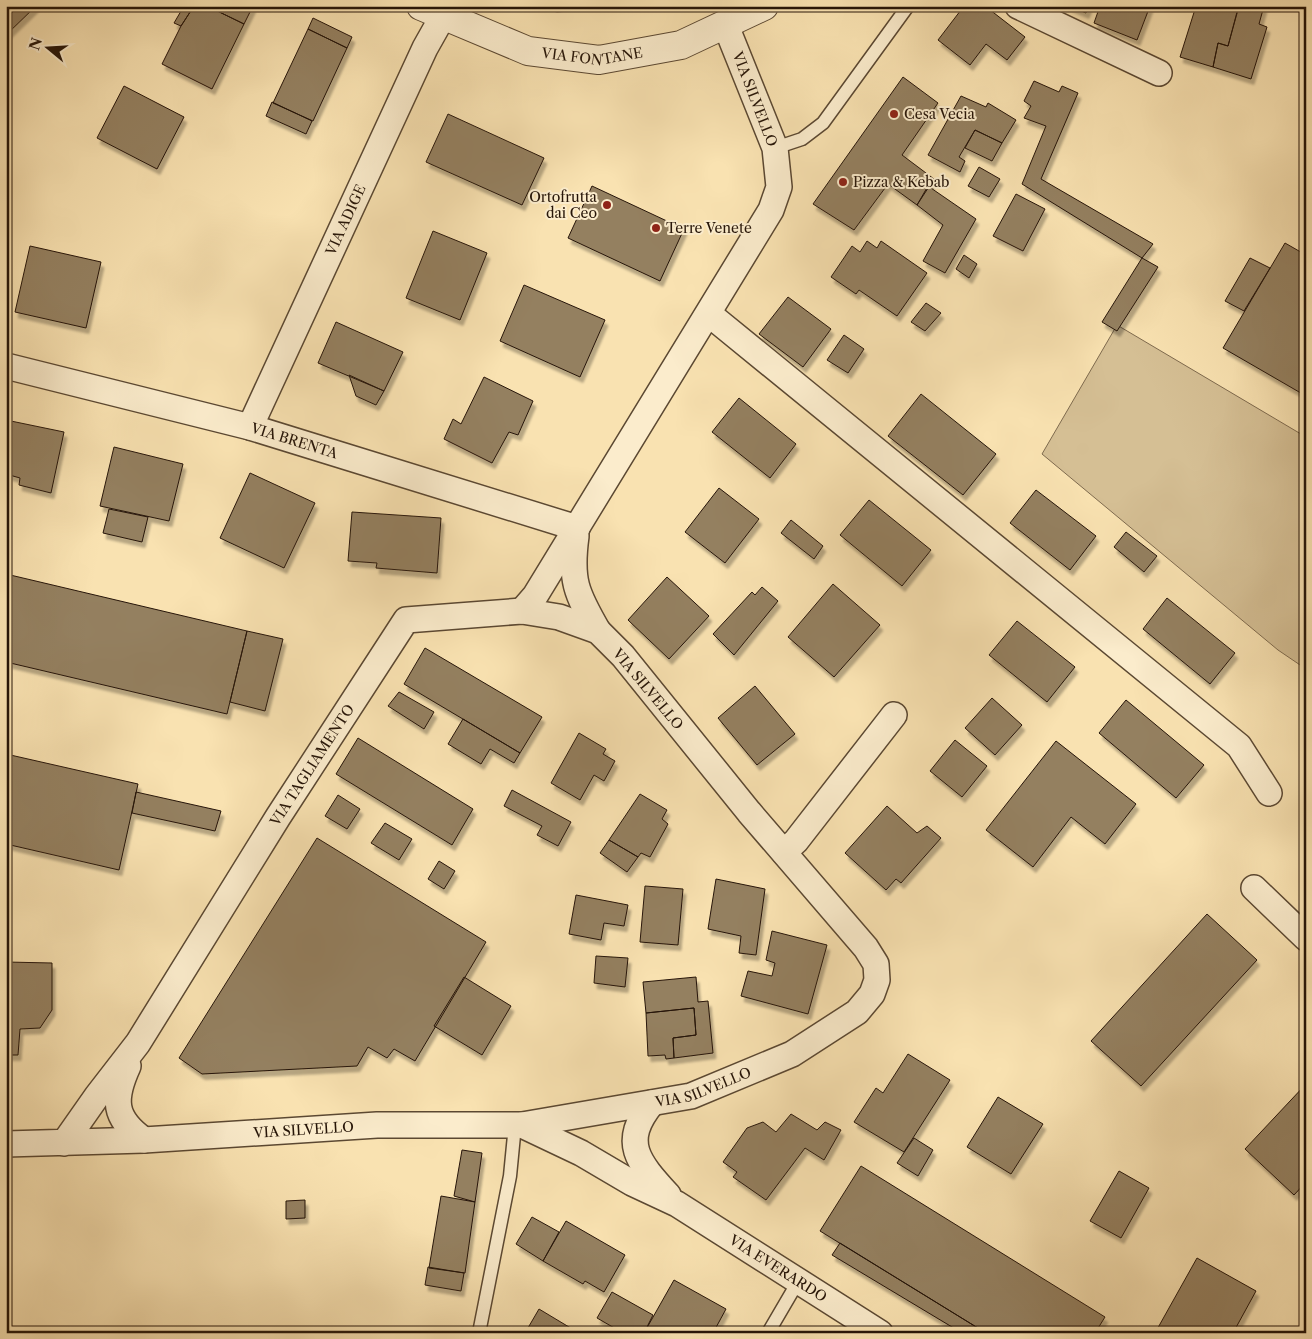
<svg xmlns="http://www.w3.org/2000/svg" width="1312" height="1339" font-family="'Libre Caslon Text',serif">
	<defs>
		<filter id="shadow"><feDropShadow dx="3" dy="5.5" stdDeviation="1" flood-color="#0004"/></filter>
	</defs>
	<rect width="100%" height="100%" fill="#f9e2b1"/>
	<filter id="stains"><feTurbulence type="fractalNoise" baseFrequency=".004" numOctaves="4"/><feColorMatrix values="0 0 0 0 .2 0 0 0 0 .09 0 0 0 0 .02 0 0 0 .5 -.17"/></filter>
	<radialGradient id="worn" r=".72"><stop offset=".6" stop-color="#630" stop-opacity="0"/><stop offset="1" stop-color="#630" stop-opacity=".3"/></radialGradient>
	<path fill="#d5bf94" stroke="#7e6a4e" d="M532 6H628L557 12Z
		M1117 325 1306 437V669L1278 650 1042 454Z"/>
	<path fill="#948060" stroke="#261508" filter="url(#shadow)" d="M6 6H36L6 35Z
		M184 6H194L181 26 174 23Z
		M194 6H207L244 24 212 89 162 64 181 26Z
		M207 6H253L244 24Z
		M964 6H985L1025 37 1007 60 986 44 970 65 938 40Z
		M1069 6H1089L1086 13Z
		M1100 6H1150L1137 40 1094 23Z
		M1196 6H1228L1227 9 1237 12 1228 46 1218 43 1213 67 1180 57Z
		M1239 6H1264L1259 24 1267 27 1251 79 1213 67 1218 43 1228 46Z
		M313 18 352 37 347 48 308 29Z
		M308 29 347 48 313 121 273 103Z
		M903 77 938 103 902 155 934 179 917 205 888 184 854 230 813 204Z
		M1034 81 1059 92 1062 86 1078 93 1041 179 1153 244 1142 258 1022 184 1046 126 1024 118 1031 106 1024 101Z
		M124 86 184 117 157 169 97 138Z
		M961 96 986 107 988 103 1016 120 1002 143 975 130 959 157 965 161 960 172 928 155Z
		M272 102 312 121 306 134 266 116Z
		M448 114 544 158 522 205 426 162Z
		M975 130 1002 143 992 161 965 148Z
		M979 167 1000 179 989 197 968 186Z
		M592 186 684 229 660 281 568 238Z
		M928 186 976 219 945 273 923 261 943 225 917 205Z
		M1016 194 1045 209 1023 251 993 236Z
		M433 231 487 253 460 320 406 298Z
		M867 241 877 248 881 241 927 273 897 316 859 290 856 294 831 277 852 246 860 252Z
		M1285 243 1306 255V396L1223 348Z
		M30 246 101 262 86 328 15 312Z
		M964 255 977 264 969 278 956 269Z
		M1142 258 1158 267 1117 331 1102 322Z
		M1250 258 1270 268 1244 311 1225 301Z
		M524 285 605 320 580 377 500 341Z
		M788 297 831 329 803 367 759 334Z
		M926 303 941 313 925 331 911 322Z
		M336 322 403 352 384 391 318 363Z
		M844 335 864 349 848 373 827 360Z
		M349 375 384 391 376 405 356 396Z
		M484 377 533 401 518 435 509 432 492 463 444 439 453 419 461 424Z
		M921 394 996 454 963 495 888 436Z
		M739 398 796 444 770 478 712 432Z
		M6 420 64 432 51 493 19 485 20 478 6 474Z
		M114 447 183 464 169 521 100 506Z
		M250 473 315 503 284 568 220 538Z
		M719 488 759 519 725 563 685 532Z
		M1036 490 1096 536 1070 570 1010 523Z
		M869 500 931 550 902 586 840 535Z
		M109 509 148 517 142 542 103 533Z
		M352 512 441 518 437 573 376 568 377 563 348 561Z
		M791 520 823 546 814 559 781 533Z
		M1126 532 1157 556 1144 572 1114 547Z
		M6 574 247 631 227 714 6 662Z
		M667 577 709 616 669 659 628 620Z
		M833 584 880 625 834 677 788 637Z
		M762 587 778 601 734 655 713 634 752 592 755 595Z
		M1167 598 1235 653 1210 684 1143 629Z
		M1017 621 1075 667 1047 702 989 655Z
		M247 631 283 639 265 711 230 702Z
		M425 648 542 717 520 753 404 684Z
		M755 686 795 734 757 765 718 718Z
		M399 692 434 712 424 729 388 706Z
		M992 698 1022 725 995 755 965 728Z
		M1126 700 1204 765 1176 798 1099 733Z
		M463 719 520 753 514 763 490 749 481 764 448 744Z
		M579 733 606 749 603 754 615 761 604 781 594 775 580 800 551 783Z
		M358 738 473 809 452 845 336 774Z
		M955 740 987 766 962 797 930 771Z
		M1056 741 1136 804 1105 844 1071 817 1033 867 986 830Z
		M6 754 138 784 119 870 6 844Z
		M512 790 571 822 558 846 537 835 542 826 504 806Z
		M136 792 221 811 215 831 132 813Z
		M640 794 667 810 662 819 668 824 650 857 641 853 638 857 609 840Z
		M338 795 360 809 347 829 325 816Z
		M887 806 917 833 927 826 941 838 901 883 896 879 886 890 845 853Z
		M385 823 412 839 399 860 371 843Z
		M317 838 486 942 415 1061 394 1049 387 1058 368 1047 357 1066 202 1074 179 1058Z
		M609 840 638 857 627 872 600 853Z
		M439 861 455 871 444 889 428 879Z
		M716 879 765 889 756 955 739 953 741 936 708 929Z
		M645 886 683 889 678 945 640 942Z
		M576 895 628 905 624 926 604 923 601 940 569 934Z
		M1207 914 1257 960 1141 1086 1091 1041Z
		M772 931 827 945 808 1014 741 996 748 971 772 976 775 963 766 960Z
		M596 956 628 958 625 987 594 983Z
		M6 962 52 963V1010L40 1028 20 1029 18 1055H6Z
		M464 977 511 1006 482 1055 434 1026Z
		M696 977 698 1002 708 1001 713 1053 674 1058 673 1038 696 1035 694 1008 646 1013 643 982Z
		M694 1008 696 1035 673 1038 674 1058 666 1059 665 1055 648 1056 646 1013Z
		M908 1054 950 1080 904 1152 854 1122 876 1088 883 1093Z
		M1306 1084V1182L1294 1195 1245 1149Z
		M998 1097 1043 1124 1011 1174 967 1147Z
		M791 1114 817 1130 825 1122 841 1130 824 1160 805 1148 766 1200 733 1177 737 1172 723 1162 747 1128 763 1122 776 1132Z
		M914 1138 933 1150 918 1176 897 1163Z
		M462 1150 482 1153 475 1202 454 1196Z
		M861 1166 1105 1317 1095 1333H986L820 1231Z
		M1119 1171 1149 1188 1121 1238 1090 1221Z
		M441 1196 475 1202 465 1273 429 1268Z
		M305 1200V1218L286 1219V1201Z
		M532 1217 559 1232 543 1261 516 1244Z
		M566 1221 625 1255 604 1292 585 1281 583 1284 543 1261Z
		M840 1243 986 1333H962L832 1255Z
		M1197 1258 1256 1291 1233 1333H1155Z
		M428 1267 464 1273 461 1291 425 1285Z
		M674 1280 726 1309 713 1333H644Z
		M612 1292 653 1315 644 1333H623L597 1318Z
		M539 1309 579 1333H525Z"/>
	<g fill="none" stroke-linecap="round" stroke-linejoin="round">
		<defs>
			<path id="service" d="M775 148 802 139 823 123 908 6
				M479 1333 510 1176 515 1125
				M768 1333 799 1280"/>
			<g id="minor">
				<path d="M1018 6 1159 73"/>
				<path d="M709 314 1239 746 1269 793"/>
				<path id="s1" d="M6 366 250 427 577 528"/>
				<path id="s2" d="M250 427 425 48 443 16"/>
				<path d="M576 536C570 580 576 593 598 631"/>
				<path d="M522 611 535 596 771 210 779 187 775 148 726 26"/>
				<path d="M784 852 796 841 894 715"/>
				<path d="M1254 888 1306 938"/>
				<path d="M128 1066C113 1099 113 1118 144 1140"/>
				<path d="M652 1103C620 1142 638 1162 668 1195"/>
				<path id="s3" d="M522 1125 581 1153 632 1183 677 1204 880 1333"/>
				<path id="s4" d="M6 1144 144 1140 377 1125H522L691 1096 792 1054 857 1012 872 994 877 980 876 964 866 948 749 812 623 656 598 631 559 617 522 611 406 620 278 817 138 1043 97 1096 64 1143"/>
			</g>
			<g id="tertiary">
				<path id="s5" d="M421 6 528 51 599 60 681 45 764 6"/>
			</g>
		</defs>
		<use href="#service" stroke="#5b4832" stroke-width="15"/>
		<use href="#minor" stroke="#5b4832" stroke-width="28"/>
		<use href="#tertiary" stroke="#5b4832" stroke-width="30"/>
		<use href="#service" stroke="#fbeccc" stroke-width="12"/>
		<use href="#minor" stroke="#fbeccc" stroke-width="25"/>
		<use href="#tertiary" stroke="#fbeccc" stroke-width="28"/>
	</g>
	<g fill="#8f2418" stroke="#fbeccc" stroke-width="2">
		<circle cx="894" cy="114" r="5"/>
		<circle cx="843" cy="182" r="5"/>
		<circle cx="607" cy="205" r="5"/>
		<circle cx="656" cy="228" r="5"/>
	</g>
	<g text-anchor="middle" stroke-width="4" stroke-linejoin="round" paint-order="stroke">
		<g font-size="14" fill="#261508" stroke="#fbeccc">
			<text dy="5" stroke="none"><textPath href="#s5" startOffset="181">VIA FONTANE</textPath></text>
			<text transform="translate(755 99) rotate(69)" y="5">VIA SILVELLO</text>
			<text dy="5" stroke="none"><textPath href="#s2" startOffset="228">VIA ADIGE</textPath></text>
			<text dy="5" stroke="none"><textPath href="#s1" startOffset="298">VIA BRENTA</textPath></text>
			<text transform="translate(648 689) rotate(50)" y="5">VIA SILVELLO</text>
			<text transform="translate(312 765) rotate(-57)" y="5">VIA TAGLIAMENTO</text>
			<text dy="5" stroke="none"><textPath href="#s4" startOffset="702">VIA SILVELLO</textPath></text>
			<text dy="5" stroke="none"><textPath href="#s4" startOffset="298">VIA SILVELLO</textPath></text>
			<text dy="5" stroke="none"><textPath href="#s3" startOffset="294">VIA EVERARDO</textPath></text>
		</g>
		<g font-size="14" fill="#261508" stroke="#fbeccc" text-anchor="start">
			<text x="904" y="119">Cesa Vecia</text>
			<text x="853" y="187">Pizza &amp; Kebab</text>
			<text x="597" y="202" text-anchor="end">Ortofrutta<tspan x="597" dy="16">dai Ceo</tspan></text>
			<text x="666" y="233">Terre Venete</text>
		</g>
	</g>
	<rect width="1312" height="1339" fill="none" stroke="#f9e2b1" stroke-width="25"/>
	<rect x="8" y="8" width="1297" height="1324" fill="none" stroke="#261508" stroke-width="2.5"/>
	<rect x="12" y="12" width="1287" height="1314" fill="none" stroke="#261508"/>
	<g transform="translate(48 48) rotate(288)" stroke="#fbeccc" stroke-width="4" paint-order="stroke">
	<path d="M0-4L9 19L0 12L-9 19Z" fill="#261508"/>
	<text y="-8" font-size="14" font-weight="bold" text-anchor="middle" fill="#261508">N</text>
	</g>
	<rect width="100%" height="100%" filter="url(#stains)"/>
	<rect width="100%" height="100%" fill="url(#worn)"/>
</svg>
